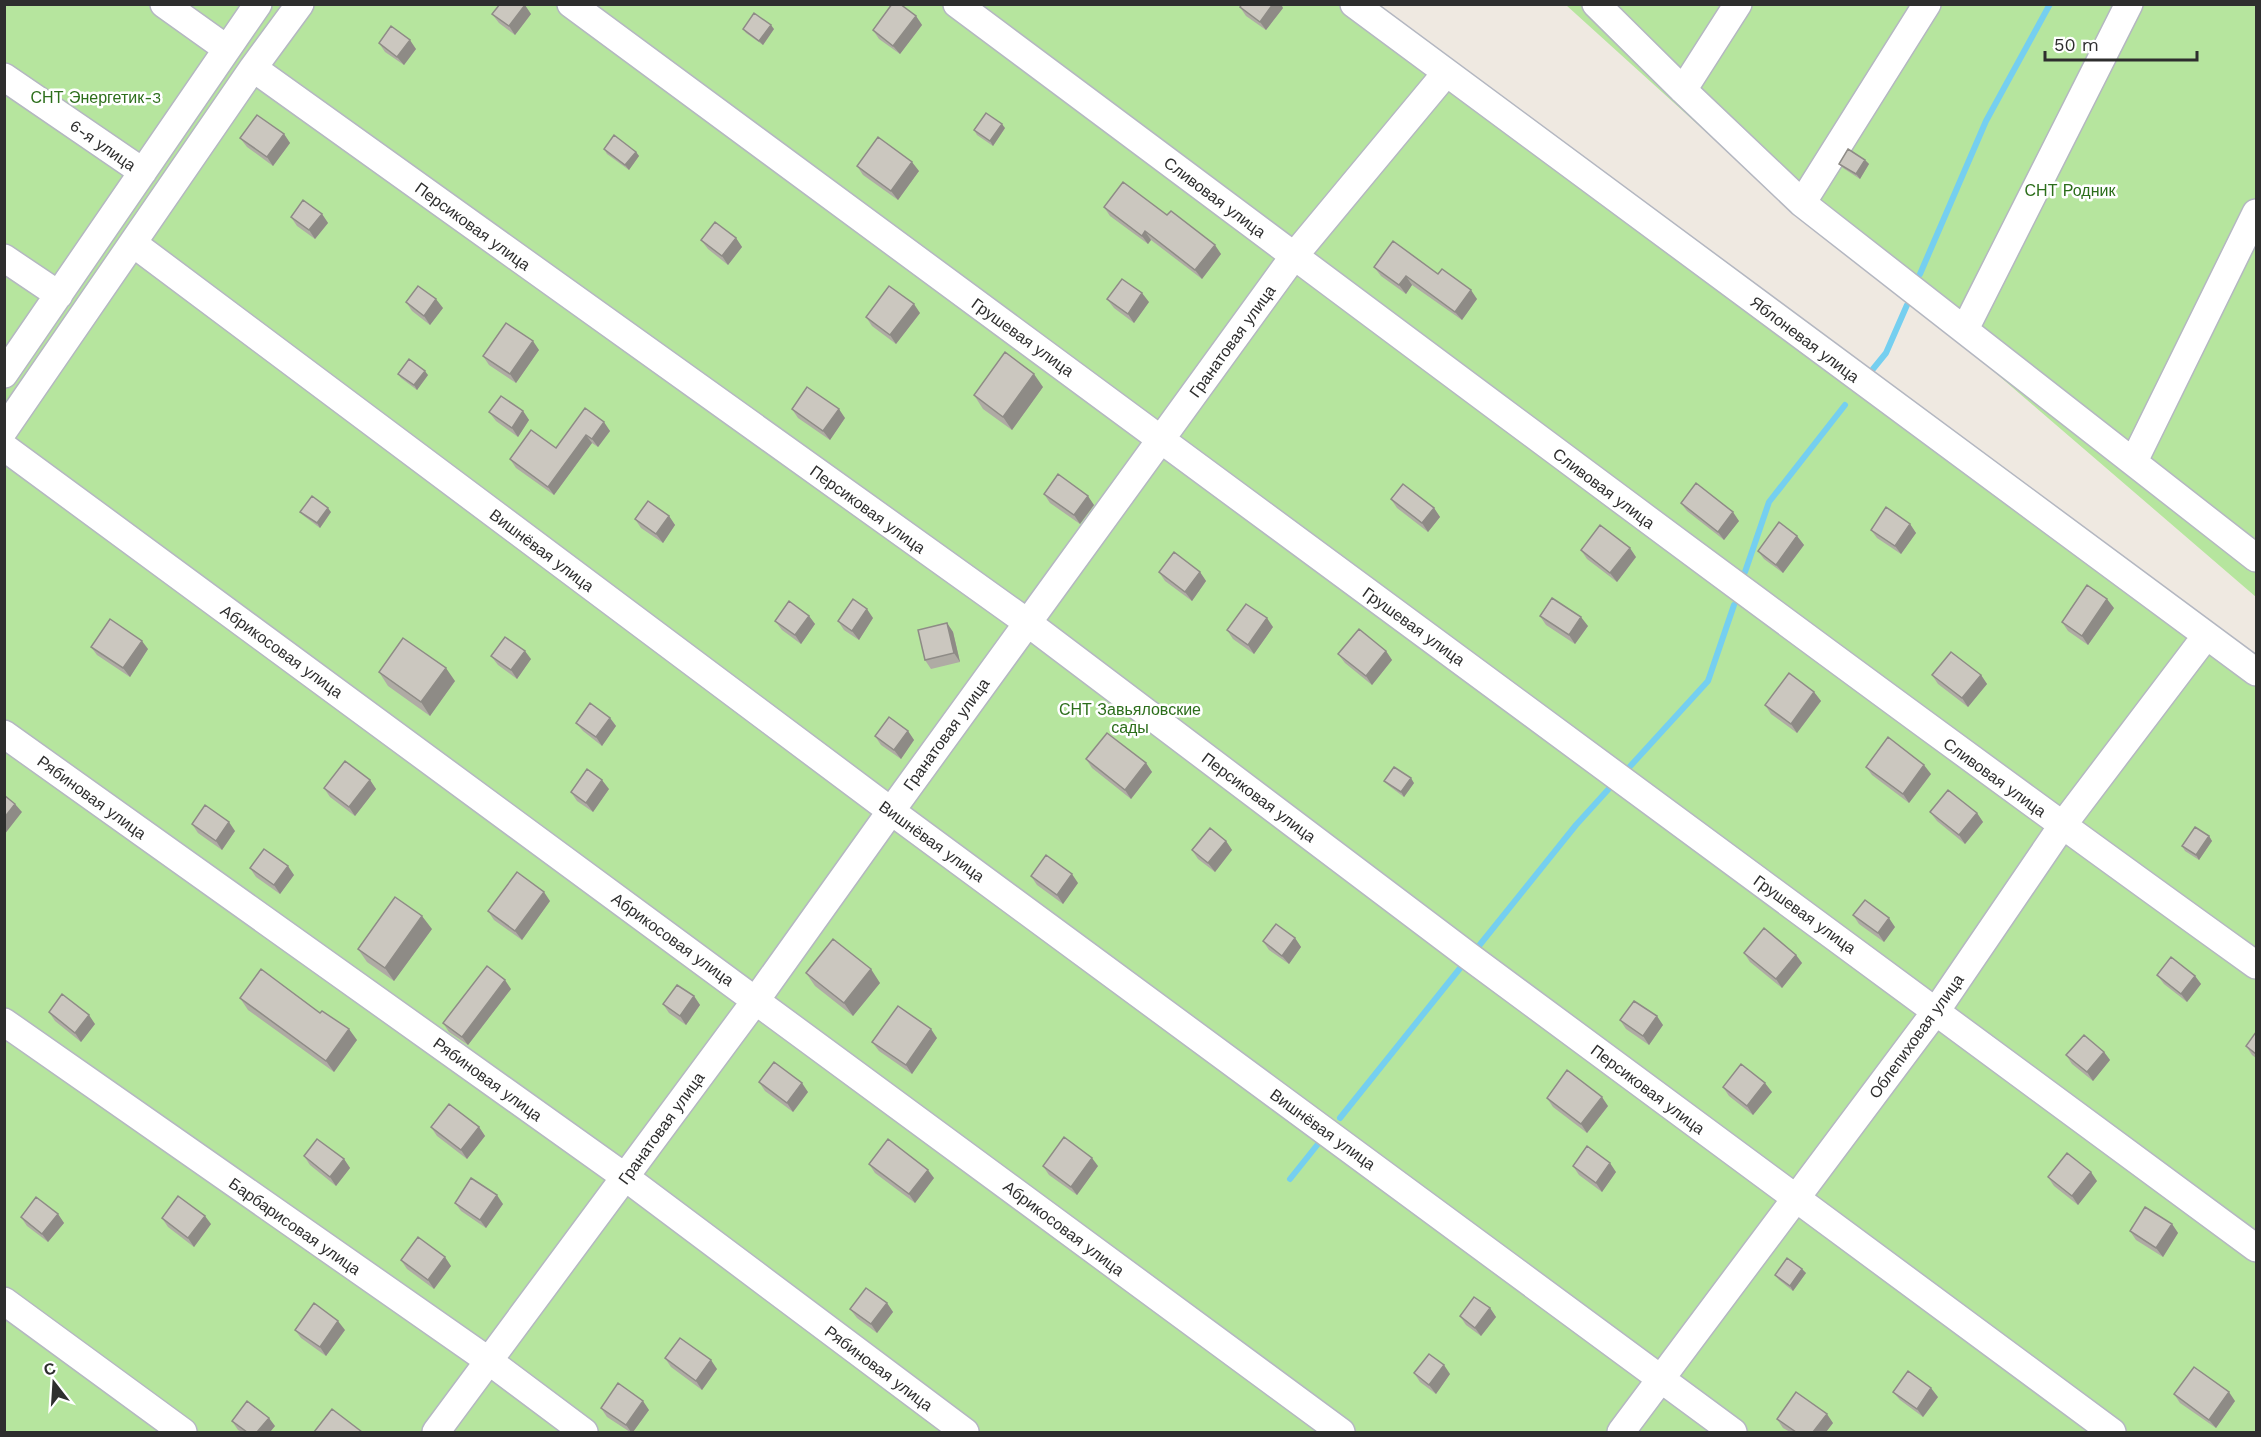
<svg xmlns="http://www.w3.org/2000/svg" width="2261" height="1437" font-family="'Work Sans',sans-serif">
	<rect width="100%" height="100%" fill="#efe9e1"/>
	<path fill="#b6e59e" d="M5 5H1374L2256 660V1432H5Z
		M1566 5H2256V597L1926 313 1790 208Z"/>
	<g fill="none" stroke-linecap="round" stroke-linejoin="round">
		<path stroke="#75cff0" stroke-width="6" d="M1920 274 1986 121 2050 4
			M1873 369 1886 353 1907 305
			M1745 572 1769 502 1845 405
			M1624 773 1708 681 1734 605
			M1474 952 1576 825 1615 782
			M1340 1118 1465 962
			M1290 1179 1318 1144"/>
		<defs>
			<path id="minor" d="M164 4 227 49
				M571 4 2256 1248
				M957 4C1389 326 1819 651 2256 965
				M1354 4 2256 672
				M1596 4 1683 90 1802 203 1927 4
				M253 68 1028 623 1470 957 2112 1432
				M4 77 143 172
				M1683 90 1738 4
				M1802 203 2256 558
				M134 244 891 811 1733 1432
				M4 258 59 295
				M1965 329 2129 4
				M4 374 258 4
				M4 430 253 68 300 4
				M4 447 1341 1432
				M2134 461 2256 213
				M4 734 625 1177 965 1432
				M4 1022 489 1361 584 1432
				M4 1301 183 1432
				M436 1432 756 1000 891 811 1294 256 1446 73
				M1621 1432 1936 1011 2062 826 2206 636"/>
		</defs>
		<use href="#minor" stroke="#b4b7c1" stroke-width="30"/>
		<use href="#minor" stroke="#fff" stroke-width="27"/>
	</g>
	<path fill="#afaba4" d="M1240 7 1283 8 1266 30 1246 16Z
		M492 14H531L515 35 499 23Z
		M916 16 922 25 900 54 879 39 873 30Z
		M743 29H774L763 45 746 33Z
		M379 43 416 49 404 65 385 52Z
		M1005 128 993 146 977 135 974 130Z
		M284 134 290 143 273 166 247 147 240 138Z
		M604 149 636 152 639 156 629 170 607 154Z
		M1865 160 1869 164 1860 179 1843 168 1839 164Z
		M857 166 919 171 898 200 863 175Z
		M1104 207 1167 215 1221 254 1202 279 1151 240 1148 244 1110 216Z
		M322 214 328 223 315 239 297 226 291 217Z
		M736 238 742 247 728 265 708 249 701 240Z
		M1374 267 1438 274 1477 299 1462 320 1412 285 1406 294 1381 276Z
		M1107 299 1149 302 1134 323 1114 308Z
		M406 302 443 308 430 325 412 311Z
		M920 313 896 344 872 326 866 317Z
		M539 350 516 383 489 365 483 356Z
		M398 374 428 375 417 390 401 378Z
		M1043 387 1012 430 983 409 974 395Z
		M585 408 610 431 598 447 592 443 554 495 516 468 510 459 556 448Z
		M792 409 845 418 830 440 798 418Z
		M523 411 529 420 518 437 496 421 489 412Z
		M1044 494 1094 505 1080 524 1050 503Z
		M1391 499 1434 508 1440 517 1428 532 1397 508Z
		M1681 503 1739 521 1724 540 1687 511Z
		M300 512H331L320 528 304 516Z
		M669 516 675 525 663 543 641 528 635 519Z
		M1910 524 1916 533 1901 554 1877 538 1871 530Z
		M1797 536 1804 545 1783 573 1764 559 1758 551Z
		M1581 550 1636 557 1617 582 1587 559Z
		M1159 572H1200L1206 581 1192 601 1165 581Z
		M2114 608 2088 645 2068 631 2062 622Z
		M809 616 815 624 801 644 782 630 775 621Z
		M1540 616 1588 626 1575 644 1546 625Z
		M873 618 859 640 844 630 838 621Z
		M947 623 953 632 960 662 931 669 925 660Z
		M1273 627 1254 654 1233 639 1227 630Z
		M91 647 148 649 130 677 97 655Z
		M1386 651 1392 660 1372 685 1345 663 1338 654Z
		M491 656 531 659 517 679 498 665Z
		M379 672 455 681 430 716 388 686Z
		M1932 675H1981L1987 684 1968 707 1938 684Z
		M1814 692 1821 701 1797 733 1771 714 1765 705Z
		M610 718 616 726 602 746 583 731 576 723Z
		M908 731 914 740 901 759 881 745 875 736Z
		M1086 759 1146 763 1152 772 1131 799 1092 768Z
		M1866 767 1931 774 1909 803 1872 775Z
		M370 780 376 789 355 816 330 797 324 788Z
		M1384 781 1414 783 1404 797 1388 785Z
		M609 789 593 812 577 801 571 792Z
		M1930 812 1977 813 1983 822 1965 844 1937 821Z
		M192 824 235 831 222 850 198 833Z
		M2209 836 2212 841 2199 860 2185 851 2182 846Z
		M1226 841 1232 850 1215 872 1198 859 1192 850Z
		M250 868 294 875 280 894 256 877Z
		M1031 876 1078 883 1063 904 1037 885Z
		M550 901 522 940 494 920 488 911Z
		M1853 915 1895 927 1884 942 1859 924Z
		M432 929 394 981 367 962 358 949Z
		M1295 938 1301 947 1289 964 1269 950 1263 941Z
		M1744 953 1796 955 1802 963 1782 988 1750 962Z
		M806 973 880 983 853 1016 815 986Z
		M2157 975 2195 976 2201 984 2187 1002 2164 984Z
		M511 989 468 1045 449 1032 443 1023Z
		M694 996 700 1005 686 1025 669 1013 663 1004Z
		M240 998 357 1040 334 1072 248 1010Z
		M49 1012 95 1024 81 1042 55 1021Z
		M1620 1020 1663 1025 1649 1045 1626 1029Z
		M2256 1032V1058L2252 1055 2246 1046Z
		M937 1038 912 1074 879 1051 872 1042Z
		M2104 1052 2110 1060 2093 1081 2072 1064 2066 1055Z
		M759 1082 808 1092 793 1112 765 1091Z
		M1723 1087 1772 1092 1753 1115 1729 1096Z
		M1547 1098 1608 1106 1587 1133 1553 1107Z
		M431 1127H479L485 1136 467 1159 437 1136Z
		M304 1156 344 1159 350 1168 336 1186 310 1165Z
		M869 1164 934 1178 915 1203 875 1173Z
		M1043 1166H1098L1077 1195 1049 1175Z
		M1573 1166 1616 1172 1602 1192 1579 1175Z
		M2048 1177 2097 1181 2078 1205 2054 1186Z
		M455 1203 503 1204 486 1228 461 1211Z
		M58 1214 64 1223 48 1242 27 1226 21 1217Z
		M162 1218 211 1224 194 1247 168 1227Z
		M2172 1224 2178 1233 2163 1257 2136 1240 2130 1231Z
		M401 1260 451 1266 434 1289 407 1269Z
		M1802 1269 1806 1273 1793 1291 1778 1279 1775 1275Z
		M887 1303 893 1312 877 1333 857 1318 850 1309Z
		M1490 1308 1496 1317 1481 1336 1466 1325 1460 1316Z
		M295 1330H345L326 1356 301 1338Z
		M665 1358 717 1369 702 1390 671 1367Z
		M1414 1373 1450 1374 1436 1394 1420 1382Z
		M1893 1392 1938 1397 1923 1417 1900 1400Z
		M2174 1394 2235 1401 2216 1428 2180 1403Z
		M601 1408 649 1410 633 1432H630L607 1417Z
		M1777 1419 1833 1423 1826 1432H1790L1783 1428Z
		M232 1421 275 1426 270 1432H242L238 1430Z"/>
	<path fill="#8e8b86" d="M1273 4H1281L1283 8 1266 30 1260 22Z
		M525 5 531 14 515 35 509 26Z
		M916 16 922 25 900 54 893 46Z
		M771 25 774 29 763 45 759 41Z
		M410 40 416 49 404 65 397 57Z
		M1002 124 1005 128 993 146 990 141Z
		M284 134 290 143 273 166 267 157Z
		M636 152 639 156 629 170 625 165Z
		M1865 160 1869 164 1860 179 1856 174Z
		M912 162 919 171 898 200 891 191Z
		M322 214 328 223 315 239 309 230Z
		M1145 231 1151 240 1148 244 1142 236Z
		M736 238 742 247 728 265 722 256Z
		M1215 245 1221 254 1202 279 1195 270Z
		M1406 276 1412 285 1406 294 1399 285Z
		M1471 290 1477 299 1462 320 1455 312Z
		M1142 293 1149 302 1134 323 1128 314Z
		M436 299 443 308 430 325 424 316Z
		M914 304 920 313 896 344 890 335Z
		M533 341 539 350 516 383 510 374Z
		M425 371 428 375 417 390 414 385Z
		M1034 374 1043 387 1012 430 1003 417Z
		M839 409 845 418 830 440 823 431Z
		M523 411 529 420 518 437 512 428Z
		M604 422 610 431 598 447 592 439Z
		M586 435 592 443 554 495 548 487Z
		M1088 496 1094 505 1080 524 1074 515Z
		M328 508 331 512 320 528 317 523Z
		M1434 508 1440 517 1428 532 1422 523Z
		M1733 512 1739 521 1724 540 1718 532Z
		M669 516 675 525 663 543 656 534Z
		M1910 524 1916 533 1901 554 1895 546Z
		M1797 536 1804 545 1783 573 1776 565Z
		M1630 548 1636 557 1617 582 1610 573Z
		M1200 572 1206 581 1192 601 1185 592Z
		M2107 599 2114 608 2088 645 2082 636Z
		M867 609 873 618 859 640 852 631Z
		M809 616 815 624 801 644 795 635Z
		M1581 617 1588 626 1575 644 1569 635Z
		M1267 618 1273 627 1254 654 1248 645Z
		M947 623 953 632 960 662 954 653Z
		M142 641 148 649 130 677 123 668Z
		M525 651 531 659 517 679 511 670Z
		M1386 651 1392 660 1372 685 1366 676Z
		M446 668 455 681 430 716 421 702Z
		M1981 675 1987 684 1968 707 1962 698Z
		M1814 692 1821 701 1797 733 1791 724Z
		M610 718 616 726 602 746 596 737Z
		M908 731 914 740 901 759 894 750Z
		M1146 763 1152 772 1131 799 1125 790Z
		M1924 765 1931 774 1909 803 1903 794Z
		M1411 778 1414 783 1404 797 1401 792Z
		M370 780 376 789 355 816 349 807Z
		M602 780 609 789 593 812 586 803Z
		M15 804 22 812 4 835V818Z
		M1977 813 1983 822 1965 844 1959 835Z
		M229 822 235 831 222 850 216 841Z
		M2209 836 2212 841 2199 860 2196 855Z
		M1226 841 1232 850 1215 872 1208 863Z
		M288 866 294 875 280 894 274 885Z
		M1072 874 1078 883 1063 904 1057 895Z
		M544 892 550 901 522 940 515 931Z
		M422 916 432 929 394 981 385 968Z
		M1889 918 1895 927 1884 942 1878 933Z
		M1295 938 1301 947 1289 964 1282 956Z
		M1796 955 1802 963 1782 988 1776 979Z
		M871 969 880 983 853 1016 844 1003Z
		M2195 976 2201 984 2187 1002 2181 994Z
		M505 980 511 989 468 1045 462 1037Z
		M694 996 700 1005 686 1025 680 1016Z
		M89 1015 95 1024 81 1042 75 1033Z
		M1657 1016 1663 1025 1649 1045 1643 1036Z
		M349 1029 357 1040 334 1072 326 1061Z
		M931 1029 937 1038 912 1074 906 1065Z
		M2104 1052 2110 1060 2093 1081 2087 1072Z
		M802 1083 808 1092 793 1112 787 1103Z
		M1765 1083 1772 1092 1753 1115 1747 1106Z
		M1602 1097 1608 1106 1587 1133 1581 1124Z
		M479 1127 485 1136 467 1159 461 1150Z
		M1092 1158 1098 1166 1077 1195 1071 1187Z
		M344 1159 350 1168 336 1186 330 1177Z
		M1610 1163 1616 1172 1602 1192 1596 1183Z
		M928 1170 934 1178 915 1203 909 1194Z
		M2091 1172 2097 1181 2078 1205 2072 1196Z
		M497 1195 503 1204 486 1228 480 1220Z
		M58 1214 64 1223 48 1242 42 1234Z
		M205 1216 211 1224 194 1247 188 1238Z
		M2172 1224 2178 1233 2163 1257 2156 1248Z
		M445 1257 451 1266 434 1289 428 1280Z
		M1802 1269 1806 1273 1793 1291 1790 1286Z
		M887 1303 893 1312 877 1333 871 1324Z
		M1490 1308 1496 1317 1481 1336 1475 1328Z
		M338 1321 345 1330 326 1356 320 1347Z
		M711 1360 717 1369 702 1390 696 1381Z
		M1444 1365 1450 1374 1436 1394 1429 1385Z
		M1931 1388 1938 1397 1923 1417 1917 1409Z
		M2229 1392 2235 1401 2216 1428 2209 1420Z
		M643 1401 649 1410 633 1432H631L626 1425Z
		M1827 1414 1833 1423 1826 1432H1813Z
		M269 1418 275 1426 270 1432H257Z"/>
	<path fill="#cbc7bf" stroke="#8e8b86" stroke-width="1.5" d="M500 4H524L525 5 509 26 492 14Z
		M892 4H900L916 16 893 46 873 30Z
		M1242 4H1273L1260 22 1240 7Z
		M754 13 771 25 759 41 743 29Z
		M391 26 410 40 397 57 379 43Z
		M986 113 1002 124 990 141 974 130Z
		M257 115 284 134 267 157 240 138Z
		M614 135 636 152 625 165 604 149Z
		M878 137 912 162 891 191 857 166Z
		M1848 149 1865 160 1856 174 1839 164Z
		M1123 182 1167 215 1171 211 1215 245 1195 270 1145 231 1142 236 1104 207Z
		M303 200 322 214 309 230 291 217Z
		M715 222 736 238 722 256 701 240Z
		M1393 241 1438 274 1442 269 1471 290 1455 312 1406 276 1399 285 1374 267Z
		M1122 279 1142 293 1128 314 1107 299Z
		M418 286 436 299 424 316 406 302Z
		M889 286 914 304 890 335 866 317Z
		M506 323 533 341 510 374 483 356Z
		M1005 352 1034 374 1003 417 974 395Z
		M409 359 425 371 414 385 398 374Z
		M807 387 839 409 823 431 792 409Z
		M501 396 523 411 512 428 489 412Z
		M585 408 604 422 592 439 586 435 548 487 510 459 531 430 556 448Z
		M1058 474 1088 496 1074 515 1044 494Z
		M1696 483 1733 512 1718 532 1681 503Z
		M1403 484 1434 508 1422 523 1391 499Z
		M312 496 328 508 317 523 300 512Z
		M648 501 669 516 656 534 635 519Z
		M1886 507 1910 524 1895 546 1871 530Z
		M1779 522 1797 536 1776 565 1758 551Z
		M1600 525 1630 548 1610 573 1581 550Z
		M1174 552 1200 572 1185 592 1159 572Z
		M2087 585 2107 599 2082 636 2062 622Z
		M1552 598 1581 617 1569 635 1540 616Z
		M853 599 867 609 852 631 838 621Z
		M789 601 809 616 795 635 775 621Z
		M1246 604 1267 618 1248 645 1227 630Z
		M110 619 142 641 123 668 91 647Z
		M947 623 954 653 925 660 918 630Z
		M1359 629 1386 651 1366 676 1338 654Z
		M505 637 525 651 511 670 491 656Z
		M403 638 446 668 421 702 379 672Z
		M1951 652 1981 675 1962 698 1932 675Z
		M1789 673 1814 692 1791 724 1765 705Z
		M590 703 610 718 596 737 576 723Z
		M889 717 908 731 894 750 875 736Z
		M1107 733 1146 763 1125 790 1086 759Z
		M1888 737 1924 765 1903 794 1866 767Z
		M345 761 370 780 349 807 324 788Z
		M1394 767 1411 778 1401 792 1384 781Z
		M587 769 602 780 586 803 571 792Z
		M1948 790 1977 813 1959 835 1930 812Z
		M4 795 15 804 4 818Z
		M205 805 229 822 216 841 192 824Z
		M2195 827 2209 836 2196 855 2182 846Z
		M1210 828 1226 841 1208 863 1192 850Z
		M264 849 288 866 274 885 250 868Z
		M1046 855 1072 874 1057 895 1031 876Z
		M517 872 544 892 515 931 488 911Z
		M395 897 422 916 385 968 358 949Z
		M1865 900 1889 918 1878 933 1853 915Z
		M1276 924 1295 938 1282 956 1263 941Z
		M1764 928 1796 955 1776 979 1744 953Z
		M833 939 871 969 844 1003 806 973Z
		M2171 957 2195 976 2181 994 2157 975Z
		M487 966 505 980 462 1037 443 1023Z
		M261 969 320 1013 322 1011 349 1029 326 1061 240 998Z
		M677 985 694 996 680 1016 663 1004Z
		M62 994 89 1015 75 1033 49 1012Z
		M1634 1001 1657 1016 1643 1036 1620 1020Z
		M898 1006 931 1029 906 1065 872 1042Z
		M2256 1032V1054L2246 1046Z
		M2084 1035 2104 1052 2087 1072 2066 1055Z
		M774 1062 802 1083 787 1103 759 1082Z
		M1741 1064 1765 1083 1747 1106 1723 1087Z
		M1567 1070 1602 1097 1581 1124 1547 1098Z
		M449 1104 479 1127 461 1150 431 1127Z
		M1064 1137 1092 1158 1071 1187 1043 1166Z
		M317 1139 344 1159 330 1177 304 1156Z
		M888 1139 928 1170 909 1194 869 1164Z
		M1587 1146 1610 1163 1596 1183 1573 1166Z
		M2067 1153 2091 1172 2072 1196 2048 1177Z
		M471 1178 497 1195 480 1220 455 1203Z
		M178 1196 205 1216 188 1238 162 1218Z
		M36 1197 58 1214 42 1234 21 1217Z
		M2145 1207 2172 1224 2156 1248 2130 1231Z
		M418 1237 445 1257 428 1280 401 1260Z
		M1787 1258 1802 1269 1790 1286 1775 1275Z
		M866 1288 887 1303 871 1324 850 1309Z
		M1474 1297 1490 1308 1475 1328 1460 1316Z
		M314 1303 338 1321 320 1347 295 1330Z
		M680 1338 711 1360 696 1381 665 1358Z
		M1429 1354 1444 1365 1429 1385 1414 1373Z
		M2194 1367 2229 1392 2209 1420 2174 1394Z
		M1908 1371 1931 1388 1917 1409 1893 1392Z
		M618 1383 643 1401 626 1425 601 1408Z
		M1796 1392 1827 1414 1813 1432H1796L1777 1419Z
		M247 1401 269 1418 257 1432H247L232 1421Z
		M332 1409 362 1432H314Z"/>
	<g text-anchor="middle" stroke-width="5" stroke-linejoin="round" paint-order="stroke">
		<g font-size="16" fill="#2c6e1b" stroke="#fff">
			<text x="96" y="103">СНТ Энергетик-3</text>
			<text x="2070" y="196">СНТ Родник</text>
			<text x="1130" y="715">СНТ Завьяловские<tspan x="1130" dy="18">сады</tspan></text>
		</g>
		<g font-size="16" fill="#2e2e2e" stroke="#fff">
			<text transform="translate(103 145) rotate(35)" y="6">6-я улица</text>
			<text transform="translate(1215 197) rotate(37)" y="6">Сливовая улица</text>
			<text transform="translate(473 226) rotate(36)" y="6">Персиковая улица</text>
			<text transform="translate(1023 337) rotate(36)" y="6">Грушевая улица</text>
			<text transform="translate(1805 339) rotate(37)" y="6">Яблоневая улица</text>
			<text transform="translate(1232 341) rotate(-54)" y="6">Гранатовая улица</text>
			<text transform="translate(1604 488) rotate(37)" y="6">Сливовая улица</text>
			<text transform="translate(868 509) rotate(36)" y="6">Персиковая улица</text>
			<text transform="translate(542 550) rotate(37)" y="6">Вишнёвая улица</text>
			<text transform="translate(1414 626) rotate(36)" y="6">Грушевая улица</text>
			<text transform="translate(282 651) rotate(36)" y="6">Абрикосовая улица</text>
			<text transform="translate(946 734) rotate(-54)" y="6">Гранатовая улица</text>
			<text transform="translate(1995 777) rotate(36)" y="6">Сливовая улица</text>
			<text transform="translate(92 797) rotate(36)" y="6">Рябиновая улица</text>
			<text transform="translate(1259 797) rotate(37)" y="6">Персиковая улица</text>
			<text transform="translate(932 841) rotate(36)" y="6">Вишнёвая улица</text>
			<text transform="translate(1805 914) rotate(36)" y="6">Грушевая улица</text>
			<text transform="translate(673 939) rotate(36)" y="6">Абрикосовая улица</text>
			<text transform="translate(1916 1036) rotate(-54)" y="6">Облепиховая улица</text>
			<text transform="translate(488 1079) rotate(36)" y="6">Рябиновая улица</text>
			<text transform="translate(1648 1089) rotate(37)" y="6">Персиковая улица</text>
			<text transform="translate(661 1128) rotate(-54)" y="6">Гранатовая улица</text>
			<text transform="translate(1323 1129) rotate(36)" y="6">Вишнёвая улица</text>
			<text transform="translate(295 1226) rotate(35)" y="6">Барбарисовая улица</text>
			<text transform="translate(1064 1228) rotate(37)" y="6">Абрикосовая улица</text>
			<text transform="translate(879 1368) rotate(37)" y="6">Рябиновая улица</text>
		</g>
	</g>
	<rect width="2261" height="1437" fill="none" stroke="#2e2e2e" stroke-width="12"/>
	<g transform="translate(54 1383) rotate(343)" stroke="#ffffff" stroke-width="4.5" paint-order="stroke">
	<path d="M0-4.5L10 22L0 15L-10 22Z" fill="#2e2e2e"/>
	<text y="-9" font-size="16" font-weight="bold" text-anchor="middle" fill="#2e2e2e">С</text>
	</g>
	<path d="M2045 51v9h152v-9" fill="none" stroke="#2e2e2e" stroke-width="3"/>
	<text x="2054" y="51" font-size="18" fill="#2e2e2e" stroke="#ffffff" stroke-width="4.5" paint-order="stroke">50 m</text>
</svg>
